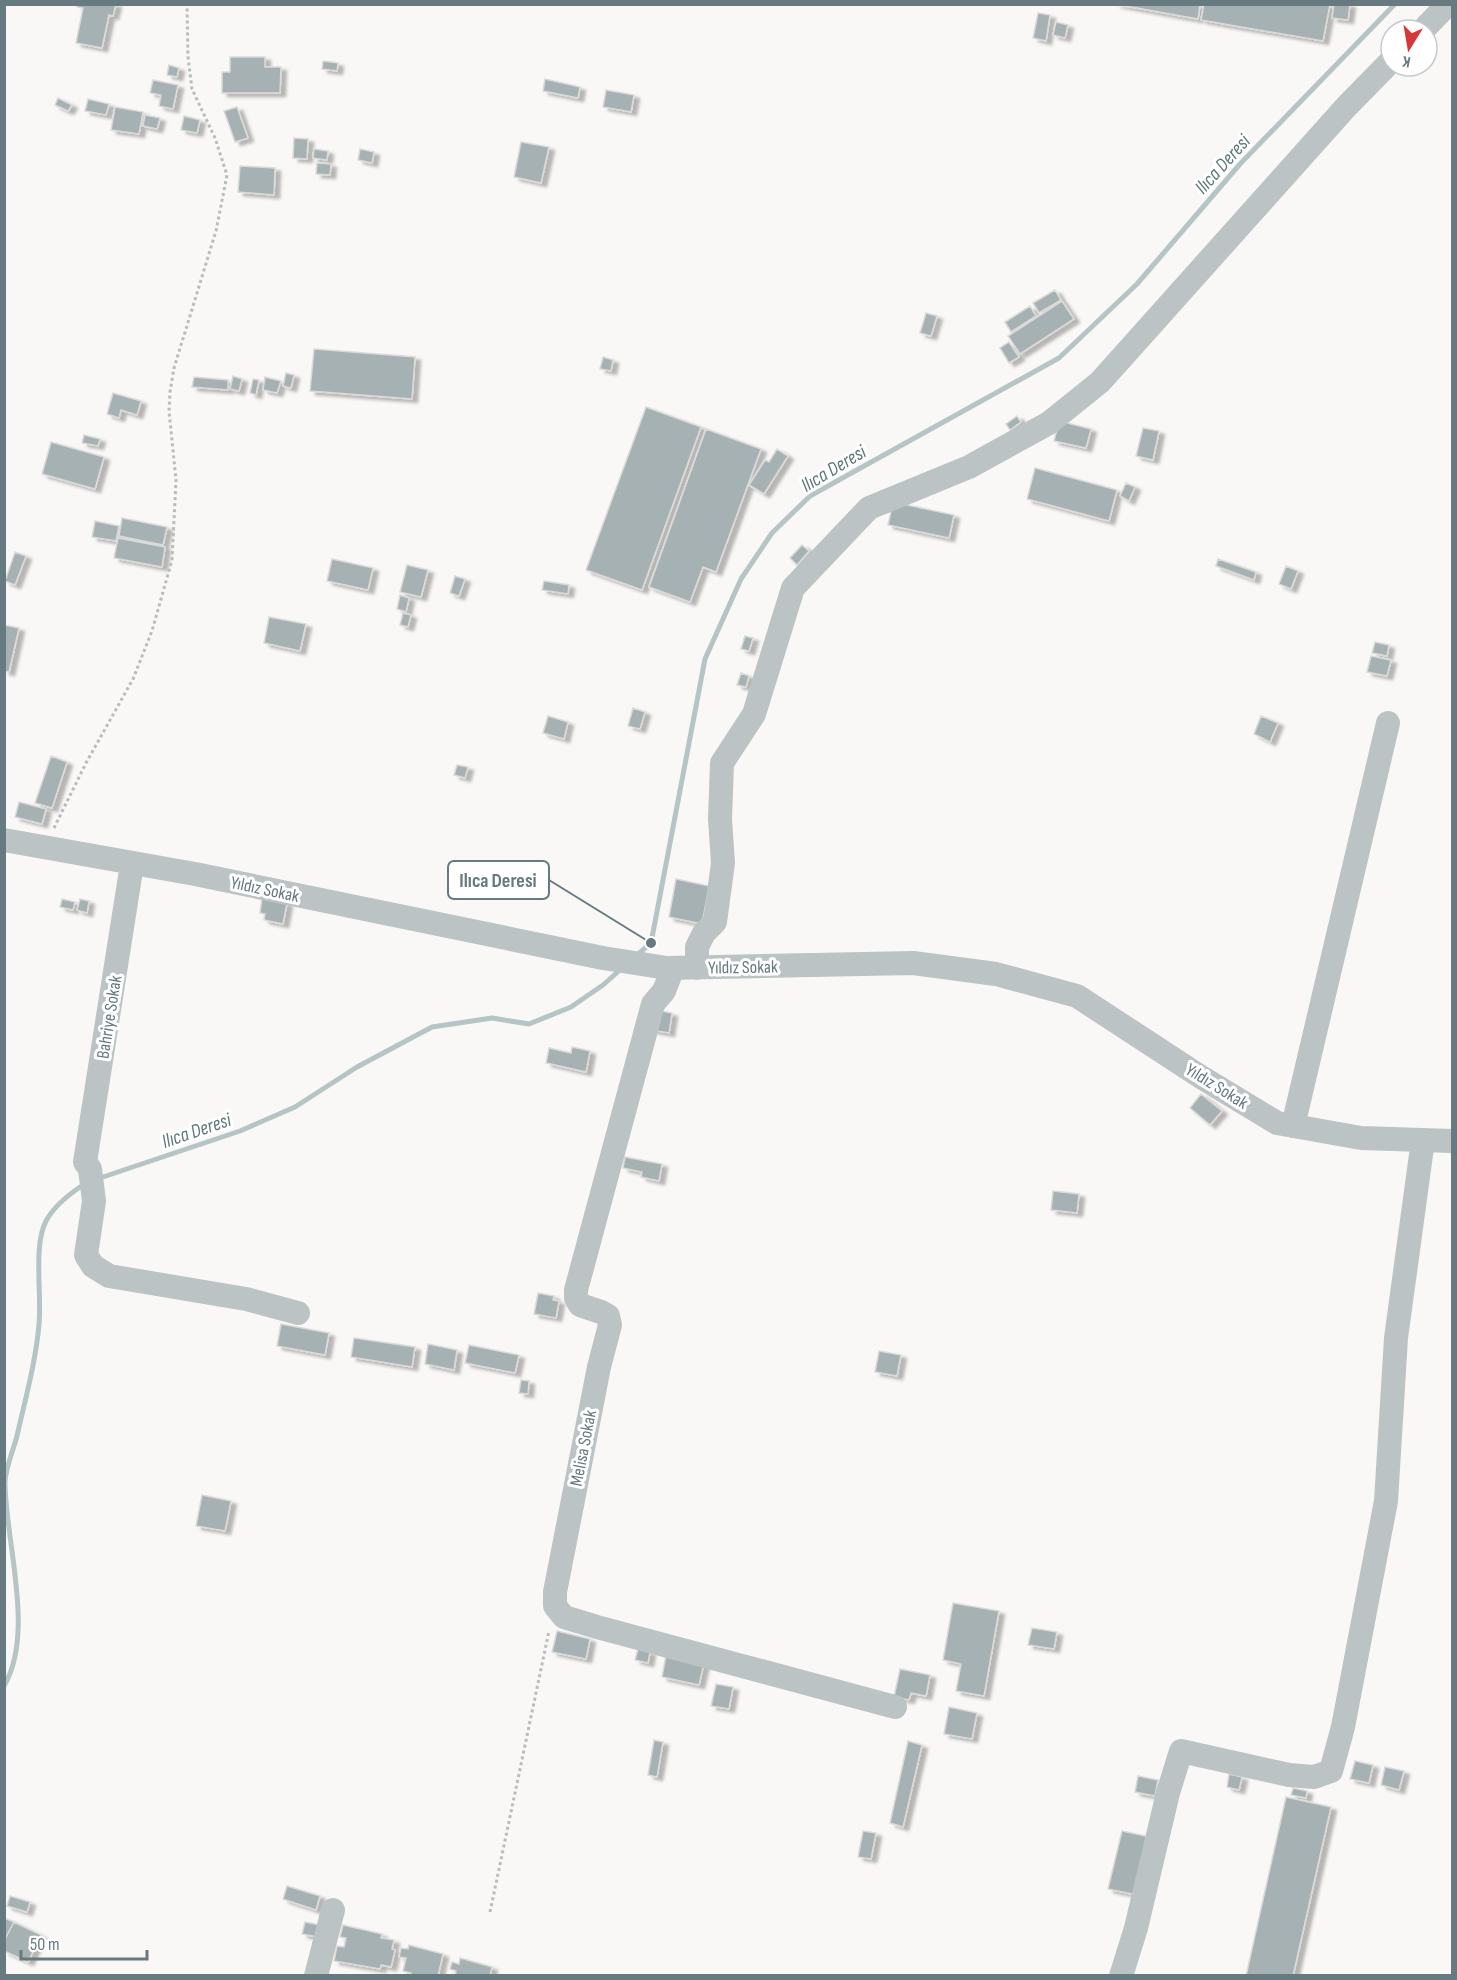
<svg xmlns="http://www.w3.org/2000/svg" width="1457" height="1980" font-family="'Sofia Sans Condensed',sans-serif">
	<defs>
		<filter id="shadow"><feDropShadow dx="5.5" dy="3.5" stdDeviation="1.5" flood-color="#0004"/></filter>
	</defs>
	<rect width="100%" height="100%" fill="#f9f8f6"/>
	<g fill="none" stroke-linecap="round" stroke-linejoin="round">
		<path stroke="#b5c5c5" stroke-width="5" d="M637 955 651 943 705 659 741 579 772 533 810 496 1059 358 1137 284 1240 164 1395 4
			M97 1179 240 1131 295 1107 357 1067 432 1027 492 1018 529 1024 571 1007 603 985 621 969
			M4 1686C35 1633 6 1544 5 1484 5 1469 13 1451 17 1436 25 1400 36 1361 39 1324 42 1295 33 1246 46 1221 54 1206 72 1192 86 1183"/>
	</g>
	<path fill="#a5b1b3" stroke="#dadad9" stroke-width="1.5" filter="url(#shadow)" d="M78 4H116L113 16 109 15 102 48 76 43 83 8 77 7Z
		M1115 4H1200L1198 19Z
		M1204 4H1330L1323 41 1201 20Z
		M1334 4H1350L1348 20 1332 18Z
		M1038 13 1050 15 1046 41 1033 38Z
		M1056 22 1068 25 1065 38 1053 35Z
		M230 57H265V67H281L280 93H222V72H230Z
		M323 61 338 63 337 71 322 69Z
		M169 65 179 68 177 77 167 75Z
		M545 79 580 87 578 98 543 91Z
		M153 80 178 85 173 109 159 106 161 95 150 93Z
		M606 90 634 95 631 112 603 107Z
		M58 98 72 105 68 111 55 105Z
		M88 99 109 104 106 115 85 111Z
		M115 107 143 112 139 134 111 130Z
		M237 107 248 138 235 142 224 111Z
		M145 115 160 118 157 129 143 126Z
		M184 116 200 120 197 133 181 130Z
		M294 138 308 139 307 159 293 158Z
		M521 142 549 147 541 183 514 177Z
		M314 149 328 151 327 160 313 158Z
		M360 149 374 152 372 163 358 160Z
		M317 163 331 164 330 175 316 174Z
		M240 166 275 168 274 195 238 192Z
		M1055 290 1061 300 1039 313 1033 303Z
		M1062 301 1074 319 1020 354 1008 336Z
		M1030 306 1036 316 1011 332 1005 322Z
		M926 313 937 316 931 336 920 333Z
		M1009 342 1019 357 1009 363 1000 348Z
		M314 349 415 357 412 399 310 391Z
		M603 357 613 360 611 371 600 369Z
		M286 373 294 375 291 388 283 386Z
		M233 376 242 379 239 391 230 389Z
		M194 377 228 380V390L192 387Z
		M265 377 281 381 277 393 263 390Z
		M253 379 259 380 256 395 250 393Z
		M113 393 141 401 137 415 121 410 119 418 107 414Z
		M646 407 701 427 642 590 586 570Z
		M1017 416 1021 422 1010 430 1006 424Z
		M1059 421 1091 429 1086 448 1054 441Z
		M1143 428 1159 431 1153 460 1136 456Z
		M706 429 761 449 716 572 703 567 690 602 649 587Z
		M84 435 100 439 98 446 82 443Z
		M51 442 104 457 95 489 42 474Z
		M777 449 788 456 764 494 749 485 765 460 769 462Z
		M1035 468 1117 490 1109 521 1027 499Z
		M1126 483 1135 487 1129 501 1120 496Z
		M893 502 954 515 949 538 888 525Z
		M122 518 167 527 163 545 119 536Z
		M95 521 119 526 116 541 92 537Z
		M118 538 165 547 162 567 114 558Z
		M802 545 809 551 797 565 790 558Z
		M15 552 26 556 15 585 5 581Z
		M332 559 373 568 368 590 327 581Z
		M1218 559 1256 572 1254 580 1216 566Z
		M407 565 428 570 421 597 400 592Z
		M1286 566 1298 571 1291 589 1279 584Z
		M455 576 465 579 459 596 450 593Z
		M544 581 569 585 568 594 542 590Z
		M400 595 409 598 406 612 397 609Z
		M403 613 411 615 408 627 400 625Z
		M269 617 306 624 300 651 264 643Z
		M4 625 19 628 9 672 4 671Z
		M745 636 753 638 749 651 741 649Z
		M1375 642 1389 645 1387 656 1372 653Z
		M1371 656 1391 660 1387 676 1367 672Z
		M741 673 749 676 746 687 737 685Z
		M633 708 645 712 640 729 628 726Z
		M548 716 568 722 564 739 543 733Z
		M1261 716 1278 723 1270 742 1254 734Z
		M51 756 67 762 52 808 35 803Z
		M457 765 468 767 465 778 454 775Z
		M19 802 46 809 42 824 15 817Z
		M676 879 709 886 702 924 669 917Z
		M262 898 287 903 283 924 264 920 265 914 260 913Z
		M62 899 75 902 73 910 60 907Z
		M80 899 89 901 87 913 77 910Z
		M655 1010 672 1013 669 1033 652 1030Z
		M572 1047 590 1051 586 1072 546 1063 549 1048 571 1053Z
		M1201 1094 1222 1111 1210 1125 1190 1108Z
		M625 1157 662 1164 659 1181 641 1177 642 1172 623 1168Z
		M1053 1191 1079 1194 1077 1213 1051 1210Z
		M538 1293 554 1296 553 1300 559 1301 556 1318 534 1314Z
		M281 1324 329 1333 325 1355 277 1346Z
		M354 1338 415 1347 412 1367 351 1357Z
		M428 1344 457 1350 454 1370 425 1364Z
		M469 1345 519 1355 515 1373 465 1363Z
		M879 1351 901 1355 897 1376 875 1372Z
		M521 1380 529 1381 528 1394 519 1393Z
		M202 1495 231 1501 225 1531 196 1526Z
		M953 1603 999 1611 984 1696 956 1691 961 1664 943 1660Z
		M1032 1628 1057 1632 1054 1649 1028 1645Z
		M557 1631 590 1639 586 1659 552 1652Z
		M638 1649 650 1652 648 1663 635 1660Z
		M666 1655 704 1663 699 1685 662 1677Z
		M900 1669 930 1675 926 1696 911 1693 909 1700 894 1697Z
		M716 1684 733 1687 729 1709 711 1706Z
		M949 1707 977 1713 972 1739 944 1734Z
		M654 1740 663 1742 657 1777 648 1775Z
		M908 1741 922 1745 903 1827 890 1823Z
		M1355 1761 1373 1765 1369 1783 1350 1779Z
		M1385 1767 1404 1771 1399 1790 1381 1785Z
		M1229 1774 1242 1777 1239 1790 1227 1787Z
		M1138 1776 1158 1780 1155 1796 1135 1792Z
		M1293 1788 1307 1791 1306 1798 1291 1795Z
		M1286 1797 1331 1807 1293 1976H1246Z
		M863 1831 876 1833 871 1859 858 1857Z
		M1122 1831 1150 1837 1137 1895 1108 1889Z
		M287 1886 320 1896 316 1910 283 1899Z
		M10 1896 30 1902 27 1912 7 1906Z
		M4 1918 14 1922 4 1941Z
		M14 1922 41 1935 28 1962 4 1951V1941Z
		M305 1922 320 1925 318 1937 302 1934Z
		M343 1925 382 1934 381 1938 394 1940 392 1949 395 1950 391 1967 381 1965 380 1969 334 1961 337 1946 344 1947 346 1938 340 1937Z
		M409 1945 443 1954 438 1976H411V1973L403 1971 406 1958 399 1957 401 1948 408 1949Z
		M460 1958 492 1967 490 1976H455L456 1971 450 1969 452 1962 459 1964Z"/>
	<g fill="none" stroke-linecap="round" stroke-linejoin="round">
		<path stroke="#b7bcbd" stroke-width="3" stroke-dasharray="3 3" stroke-linecap="butt" d="M54 828 86 763 133 679 152 631 172 560 176 480 169 411 170 392 174 368 216 231 227 175 215 138 192 89 188 57 187 4
			M490 1912 549 1631"/>
		<path stroke="#bcc3c4" stroke-width="24" d="M1423 30 1448 4
			M4 840 195 874 603 958 667 968 913 963 996 974 1077 996 1201 1077 1277 1123 1361 1138 1452 1141
			M132 864 85 1162 90 1169 94 1201 86 1255 93 1266 109 1276 246 1299 298 1313
			M673 968 664 991 653 1004 576 1290V1298L580 1305 601 1312 608 1316 610 1325 599 1367 555 1592V1606L564 1617 597 1627 895 1707
			M697 968V947L704 933 715 922 723 863 720 819 722 763 754 714 793 588 869 508 969 467 1049 423 1100 382 1346 107 1391 61
			M1293 1126 1388 723
			M316 1976 333 1910
			M1121 1976 1136 1928 1168 1793 1181 1751 1289 1775 1314 1777 1331 1771 1343 1727 1386 1501 1396 1338 1423 1140"/>
	</g>
	<g text-anchor="middle" stroke-width="6" stroke-linejoin="round" paint-order="stroke">
		<g font-size="18" fill="#667a7f" stroke="#fff">
			<text transform="translate(265 889) rotate(12)" y="6">Yıldız Sokak</text>
			<text transform="translate(743 967) rotate(-1)" y="6">Yıldız Sokak</text>
			<text transform="translate(109 1017) rotate(-81)" y="6">Bahriye Sokak</text>
			<text transform="translate(1217 1086) rotate(32)" y="6">Yıldız Sokak</text>
			<text transform="translate(583 1448) rotate(-79)" y="6">Melisa Sokak</text>
		</g>
		<g font-size="20" font-style="italic" fill="#607979" stroke="#fff">
			<text transform="translate(1222 164) rotate(-48)" y="7">Ilıca Deresi</text>
			<text transform="translate(833 468) rotate(-31)" y="7">Ilıca Deresi</text>
			<text transform="translate(196 1130) rotate(-19)" y="7">Ilıca Deresi</text>
		</g>
	</g>
	<path fill="none" stroke="#667a7f" stroke-width="2" d="M651 943L549 880"/>
	<circle fill="#667a7f" stroke="#fff" stroke-width="2" cx="651" cy="943" r="6"/>
	<rect fill="#fff" stroke="#667a7f" stroke-width="2" x="448" y="861" width="101" height="38" rx="6"/>
	<g font-size="20" text-anchor="middle" font-weight="bold" fill="#667a7f">
		<text x="498" y="887">Ilıca Deresi</text>
	</g>
	<rect width="1457" height="1980" fill="none" stroke="#667a7f" stroke-width="12"/>
	<g transform="translate(1409 48) rotate(191)"><circle r="28" fill="#ffffff" stroke="#c2cacc" stroke-width="1.5"/>
	<path d="M0-4.5L10 22L0 15L-10 22Z" fill="#d83739"/>
	<text y="-9" font-size="16" font-weight="bold" text-anchor="middle" fill="#667a7f">K</text>
	</g>
	<path d="M21 1950v9h126v-9" fill="none" stroke="#667a7f" stroke-width="3"/>
	<text x="30" y="1950" font-size="18" fill="#667a7f" stroke="#ffffff" stroke-width="4.5" paint-order="stroke">50 m</text>
</svg>
